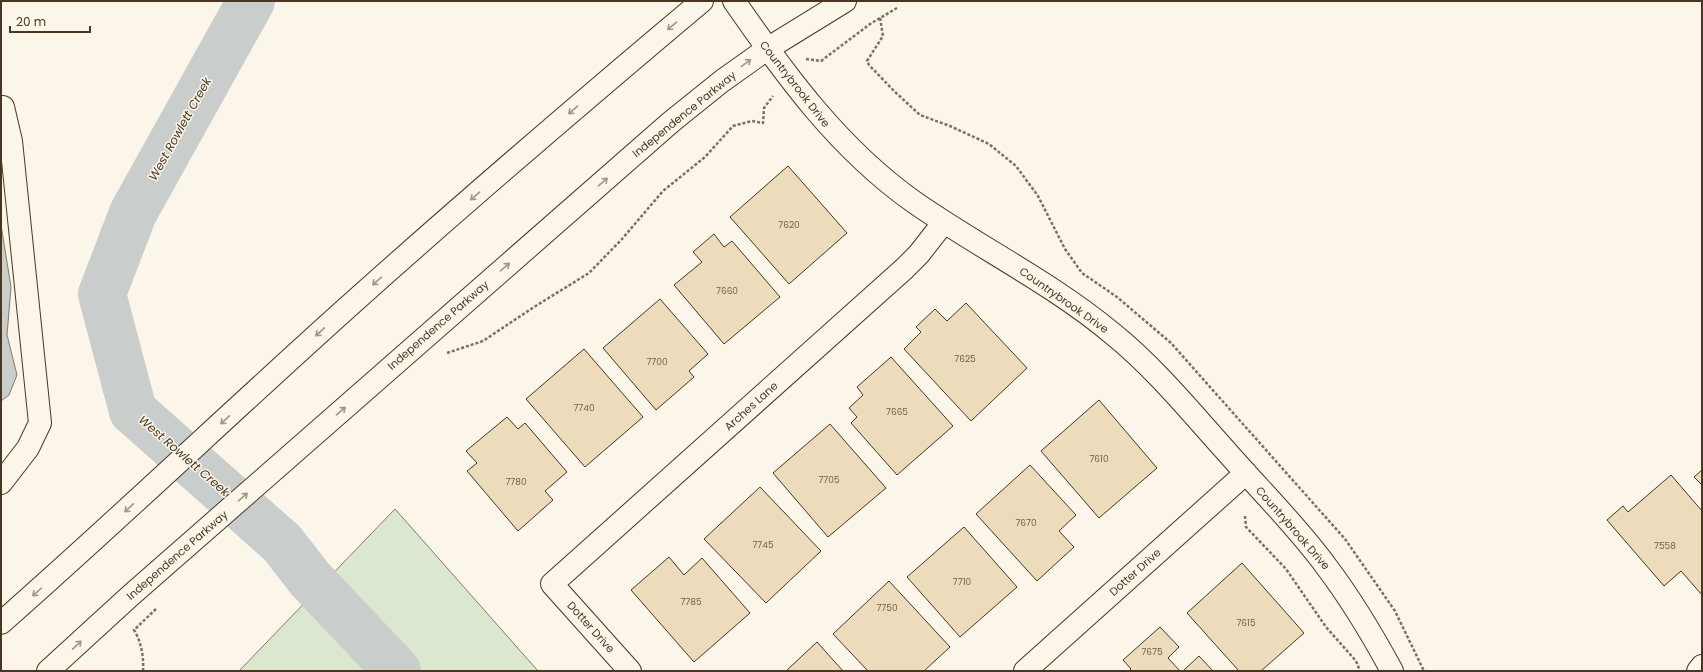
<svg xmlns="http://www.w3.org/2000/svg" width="1703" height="672" font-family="Poppins,sans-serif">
	<rect width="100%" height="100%" fill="#fbf6e9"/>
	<path fill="#dce7d0" stroke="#887966" d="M395 509 538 671H239Z"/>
	<path fill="#c9cecd" stroke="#887966" d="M1 225 11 287 7 335 17 375 9 395 1 401Z"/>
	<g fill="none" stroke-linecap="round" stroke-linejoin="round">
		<path stroke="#c9cecd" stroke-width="48" d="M251 1 133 213 102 294 133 411 282 543 310 579 397 671"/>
	</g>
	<path fill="#ecdcbc" stroke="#4a3520" d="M788 166 847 233 789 284 730 217Z
		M714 234 724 247 732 241 780 297 724 344 674 285 702 262 693 252Z
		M660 299 708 354 689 371 694 377 656 410 603 348Z
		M966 303 1027 368 971 421 904 349 921 332 916 327 935 309 947 321Z
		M584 349 643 417 585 467 526 399Z
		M891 357 953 426 897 475 851 423 857 417 849 408 863 395 857 387Z
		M1099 400 1157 468 1099 518 1041 451Z
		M507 417 518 429 525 423 567 472 545 491 553 500 518 531 467 471 477 463 466 451Z
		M830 424 886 488 828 537 773 473Z
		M1030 465 1076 515 1059 531 1074 547 1037 581 976 514Z
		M1702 470V485L1694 477Z
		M1671 475 1702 511V595L1681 571 1664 586 1607 520 1623 506 1628 512Z
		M760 487 821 551 766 603 704 539Z
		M964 527 1017 587 960 637 907 577Z
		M669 557 684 575 702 558 750 613 694 662 631 590Z
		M1242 563 1304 633 1261 671H1239L1187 613Z
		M889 581 950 647 924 671H868L833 634Z
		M1160 627 1179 647 1168 658 1180 671H1129L1131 669 1123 660Z
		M817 642 843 671H786Z
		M1199 656 1213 671H1183Z"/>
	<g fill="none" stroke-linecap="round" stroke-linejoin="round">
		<defs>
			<path id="minor" d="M734 1C786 76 839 149 914 202 980 248 1052 283 1113 334 1155 368 1190 411 1226 451 1259 489 1296 525 1326 566 1351 599 1372 634 1392 671
				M1 483 28 448 40 423 11 141 3 107
				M630 671 552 584 904 269 919 254 944 222
				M1025 671 1246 473
				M1698 671 1702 666"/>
			<path id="major" d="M1 623C119 519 232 411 349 306 465 202 583 101 702 1
				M48 671 130 596 671 122 722 81 767 49 845 1"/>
		</defs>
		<use href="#minor" stroke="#4a3520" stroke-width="24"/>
		<use href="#major" stroke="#4a3520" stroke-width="24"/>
		<path stroke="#7f6f5c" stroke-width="2.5" stroke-dasharray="3 2" stroke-linecap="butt" d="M880 18 883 36 867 61 869 65 894 91 920 115 950 126 989 144 1016 166 1038 196 1065 249 1082 273 1117 297 1171 343 1345 539 1395 611 1424 671
			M806 59 821 61 870 24 897 8
			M447 353 483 341 534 307 589 273 622 239 663 191 705 157 733 126 752 121 763 123 764 108 773 96
			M1245 516 1246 527 1286 569 1326 627 1356 661 1360 671
			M143 671C144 657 141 641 134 630L157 608"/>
		<use href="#minor" stroke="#fbf6e9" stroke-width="22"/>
		<use href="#major" stroke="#fbf6e9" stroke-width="22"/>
	</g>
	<defs><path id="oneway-shaft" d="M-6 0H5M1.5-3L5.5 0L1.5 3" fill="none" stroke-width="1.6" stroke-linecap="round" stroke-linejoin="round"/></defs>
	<g stroke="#a29684">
		<use href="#oneway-shaft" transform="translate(672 26) rotate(140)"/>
		<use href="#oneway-shaft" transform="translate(746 63) rotate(-36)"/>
		<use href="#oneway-shaft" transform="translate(573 110) rotate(139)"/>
		<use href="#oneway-shaft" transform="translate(603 182) rotate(-41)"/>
		<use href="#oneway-shaft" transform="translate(475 196) rotate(139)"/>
		<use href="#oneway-shaft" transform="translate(505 267) rotate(-41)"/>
		<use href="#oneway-shaft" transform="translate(377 281) rotate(139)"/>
		<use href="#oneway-shaft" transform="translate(320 332) rotate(137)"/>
		<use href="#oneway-shaft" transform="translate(341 411) rotate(-41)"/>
		<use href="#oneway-shaft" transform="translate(225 420) rotate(137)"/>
		<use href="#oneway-shaft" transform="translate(243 497) rotate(-41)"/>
		<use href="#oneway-shaft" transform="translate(129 508) rotate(137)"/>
		<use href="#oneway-shaft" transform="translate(37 592) rotate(138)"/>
		<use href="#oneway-shaft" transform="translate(77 645) rotate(-43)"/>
	</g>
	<g text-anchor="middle" stroke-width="3" stroke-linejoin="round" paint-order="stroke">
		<g font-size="9" fill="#725f47">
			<text x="789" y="228">7620</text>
			<text x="727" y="294">7660</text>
			<text x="965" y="362">7625</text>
			<text x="657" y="365">7700</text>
			<text x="584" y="411">7740</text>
			<text x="897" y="415">7665</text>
			<text x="1099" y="462">7610</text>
			<text x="829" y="483">7705</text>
			<text x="516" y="485">7780</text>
			<text x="1026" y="526">7670</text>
			<text x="763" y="548">7745</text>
			<text x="1665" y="549">7558</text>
			<text x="962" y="585">7710</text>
			<text x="691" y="605">7785</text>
			<text x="887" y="611">7750</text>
			<text x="1246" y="626">7615</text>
			<text x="1152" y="655">7675</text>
		</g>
		<g font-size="11" fill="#4a3520" stroke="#fbf6e9">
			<text transform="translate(795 84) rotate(52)" y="4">Countrybrook Drive</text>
			<text transform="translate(684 114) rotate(-39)" y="4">Independence Parkway</text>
			<text transform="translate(1064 300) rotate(35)" y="4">Countrybrook Drive</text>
			<text transform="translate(438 325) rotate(-41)" y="4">Independence Parkway</text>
			<text transform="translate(751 406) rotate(-42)" y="4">Arches Lane</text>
			<text transform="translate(1293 528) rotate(49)" y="4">Countrybrook Drive</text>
			<text transform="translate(177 555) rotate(-41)" y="4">Independence Parkway</text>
			<text transform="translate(1135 572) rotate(-42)" y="4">Dotter Drive</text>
			<text transform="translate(591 627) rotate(48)" y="4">Dotter Drive</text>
		</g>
		<g font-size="12" font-style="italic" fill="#4a3520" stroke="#fbf6e9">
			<text transform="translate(180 129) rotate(-61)" y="4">West Rowlett Creek</text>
			<text transform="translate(184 456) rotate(41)" y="4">West Rowlett Creek</text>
		</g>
	</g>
	<rect width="1703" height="672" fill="none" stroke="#4a3520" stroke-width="4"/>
	<path d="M10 26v6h80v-6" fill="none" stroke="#4a3520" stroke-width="2"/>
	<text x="16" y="26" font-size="12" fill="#4a3520" stroke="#fbf6e9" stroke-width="3" paint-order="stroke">20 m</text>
</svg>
